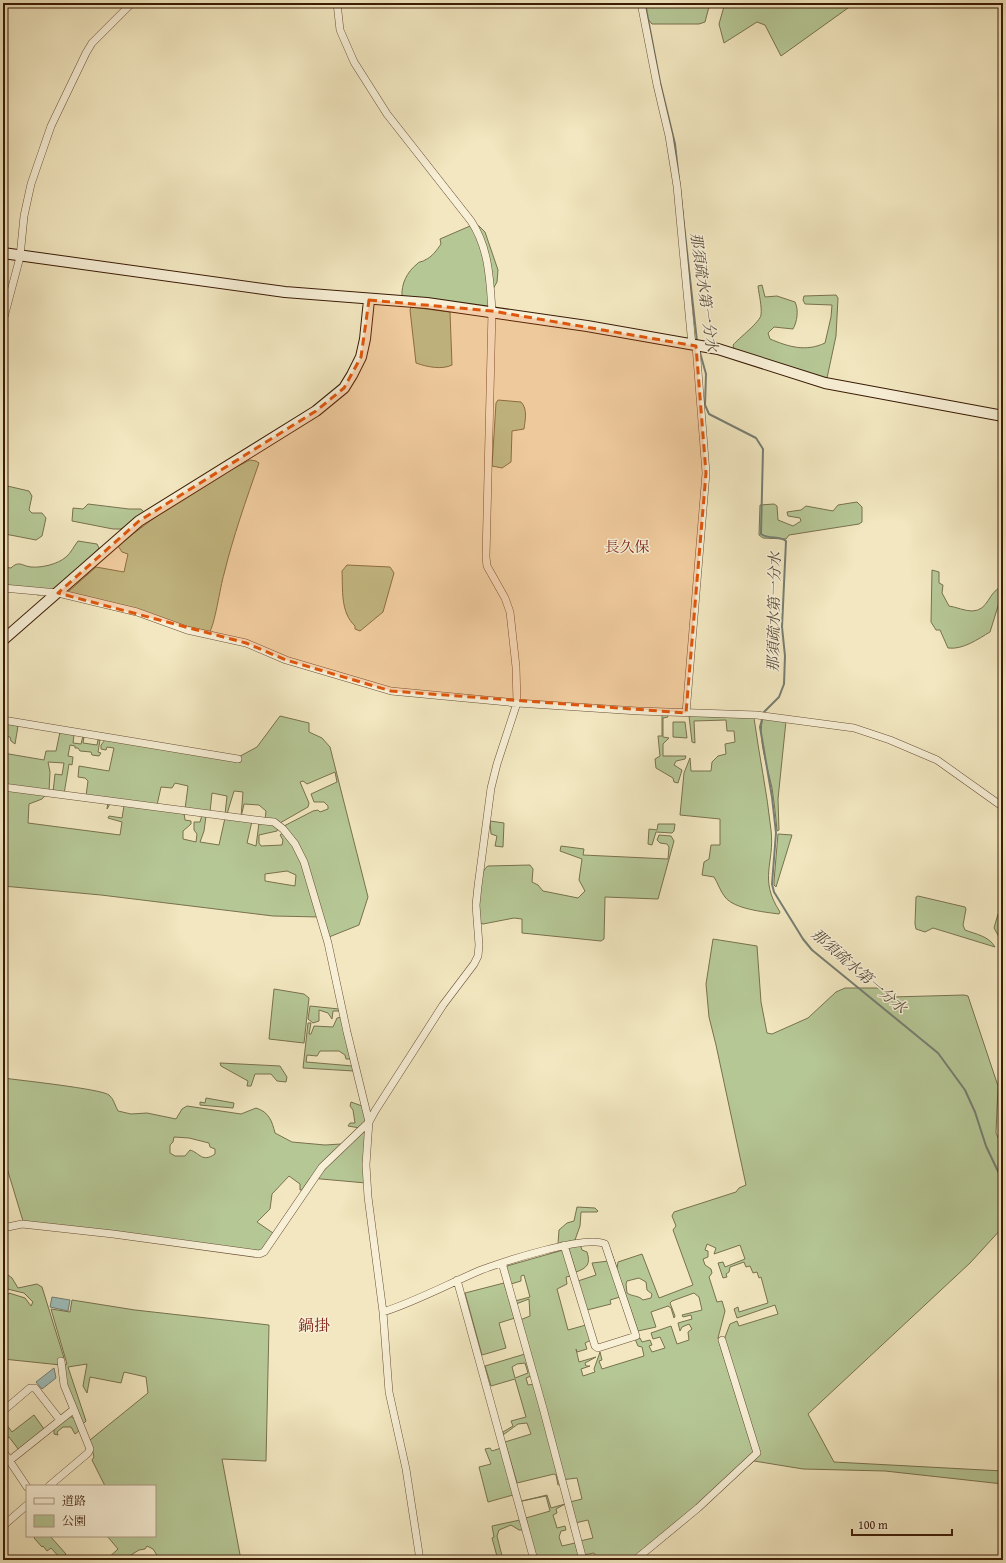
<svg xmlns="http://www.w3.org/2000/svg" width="1006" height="1563" font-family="'Gentium Book Plus','Noto Serif JP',serif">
	<rect width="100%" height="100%" fill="#f2e7c0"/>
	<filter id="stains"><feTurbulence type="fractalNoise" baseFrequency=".005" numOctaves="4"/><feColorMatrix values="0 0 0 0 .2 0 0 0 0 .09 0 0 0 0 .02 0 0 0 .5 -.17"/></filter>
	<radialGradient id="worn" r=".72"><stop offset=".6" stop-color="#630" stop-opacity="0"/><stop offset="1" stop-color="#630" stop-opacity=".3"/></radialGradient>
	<path fill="#b6c796" stroke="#78714e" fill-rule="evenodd" d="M643 3H710L705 22 699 24H652L646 17Z
		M725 3H855L781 56 765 25 757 22 724 43 719 24Z
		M470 226H479L485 232 498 270 497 282 493 289V305L488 308 402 297C401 284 407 272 417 264 419 261 423 262 425 260 432 257 437 250 441 244L440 239Z
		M762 285 765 297 777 296 795 302C799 310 797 322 793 329L774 327 768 333 770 339C789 347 806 352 825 343L831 317 832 305 805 304 803 300 804 296 836 295 838 298 836 336 827 378 825 380 734 349 733 345C739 338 760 322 761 315 762 306 759 295 758 286Z
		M411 307 450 312 452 365C442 370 427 367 416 363L410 310Z
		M498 400 521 402C528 409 525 421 524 429L512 431 511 462 502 468 492 466 496 403Z
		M250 460 256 461 259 463C246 500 233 537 224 574 220 587 215 625 209 633L68 592 96 567 124 572 128 554 122 552 118 546C158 513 203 483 250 460Z
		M3 485 29 491 32 496 29 510 32 513H42L46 518 42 536 36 540 5 534 3 531Z
		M857 502 862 507V522L859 524 789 535 786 539 763 538 759 535 760 505 774 504 777 506 778 520 793 526 801 521 800 518 788 516 787 512 801 510 806 506 833 511 838 505Z
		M88 504 129 509H141L144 512 143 515 121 529H113L72 521 73 508 83 509Z
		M78 541 97 544 99 548 85 563 50 594 37 595 36 592 3 590V567L11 568C19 560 22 566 31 567 42 568 58 564 66 557 71 553 74 546 78 541Z
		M347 565 390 567 394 573 383 612 360 631 355 629V626C340 612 343 589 342 571Z
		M932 570 939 572V583L943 585 942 593 949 606C956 607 965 611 972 611 989 611 988 591 1002 587L999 603 990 632C978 639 963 650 948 648L940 630H936L931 622Z
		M662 714 667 715 668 717 663 718V737L669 738 663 744V756H686L685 759 676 761 674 765 682 770 678 783 674 782 673 778 656 768 655 759 660 756 658 736H662Z
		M280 716 309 723V732L322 738 330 747 368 897 359 925 329 937 321 917 273 916 101 895 3 886V753L44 760 46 751H56L60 732 74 735 73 743 81 744 83 736 84 737 83 743 97 745 98 740H100L98 752 101 753 99 756 92 755 91 752 80 751 78 748H75V746L70 745 68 756 73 757 72 765 69 764 64 794 53 792 55 774 62 775 64 763 48 762 50 772 49 791 42 799 29 804 28 823 120 835 122 822 108 818 109 816 122 818 124 806 110 804 107 809 108 802 184 813 185 820 191 821V824L183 831V839L196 842 197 834 194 830V822H200L202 815 206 816 204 831 200 842 219 845 225 818 252 821 247 843 256 846 259 823 273 825 278 828 277 831 259 835V843L261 846 282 845 283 840 280 835 283 833 284 826 313 811 318 810 320 812 328 809V806L324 802H314L311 794 337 782 335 772 307 784 303 781 300 782 309 803 308 807 280 823 265 820 266 811 259 805 244 804 241 817 243 792 234 791 227 814H225L227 796 212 793 210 812 185 809 188 786 175 783 172 788 161 787 157 805 86 796 88 781 85 778 78 777 79 766 109 771 114 748 107 747 106 750 101 749V745L105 740 233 760 257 747ZM287 871 296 875 295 886 265 881V874Z
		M689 716 754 718C759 755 767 792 771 830 775 864 758 878 780 912L779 914C764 912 734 909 725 897 720 891 718 883 714 877L702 875 704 862 709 859 711 845H720V819L680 815 684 773 690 758 691 771H711L712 762 718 756 726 754 725 744 735 742 734 731H727L726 720 694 721 695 743 692 742Z
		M763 718 786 721 778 799 779 830 777 831C776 817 774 802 772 788 768 769 757 737 763 718Z
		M673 722H685L687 738 673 737Z
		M3 723 18 726 15 744 11 741 10 737 3 736Z
		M490 821 504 823 503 847 495 846 497 836 491 834Z
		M658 824H675L674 831 672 833 656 832 652 845 648 844 649 829 657 830Z
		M778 834 792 835 776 887 774 885V881Z
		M659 835 671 836 674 841 658 899 605 897 604 939 601 941 522 933V919L514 918 483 924 480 923C479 911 477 872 488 866L530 865 533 869 532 882 538 885 543 891 578 898 585 891 579 880 582 859 560 851 561 846 584 849 583 855 668 859 669 847 667 844 660 843 657 840Z
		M918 896 965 907 966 909 963 925 965 930C975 934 989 936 995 947L933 928 925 932 916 929 915 924 916 897Z
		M998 914 1003 915V944L994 928Z
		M713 939 757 946 761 1002 767 1033 772 1034 808 1018 836 992 845 988H877L887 991 892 997 964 995 968 996 998 1086 996 1133 1003 1149V1227L970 1263 808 1414 834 1462 1003 1471V1484L885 1471 803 1469 754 1461 639 1560H599L594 1553 584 1555 580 1541 593 1538 588 1520 575 1523 570 1502 582 1499 577 1478 561 1480V1484L558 1485 556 1475 554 1474 517 1483 505 1442 531 1434 527 1423 518 1424 503 1435V1432L513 1426 511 1421 526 1417 515 1379 491 1386 485 1366 525 1354 531 1376 526 1378 528 1385 534 1384 520 1320 530 1316 529 1299 516 1304 515 1301 530 1297 524 1275 521 1276V1281L511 1284 506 1268 507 1266 563 1250 571 1276 566 1277 567 1284 557 1289 568 1330 586 1325 591 1340 585 1343 587 1349 577 1352 576 1349 579 1362 596 1357 585 1363 586 1366H590L581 1369 583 1376 595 1372 594 1369 600 1352 602 1360 599 1361 602 1369 644 1356 642 1347 638 1346 635 1339 640 1338 642 1342 650 1340 652 1345 649 1346 652 1352 665 1348 660 1337 653 1339 651 1333 671 1326 677 1344 689 1340 688 1332 692 1329 689 1324 682 1327 680 1331 678 1323 692 1319 691 1315 683 1317 682 1315 702 1310 699 1297 694 1293 672 1301 670 1303 675 1316 674 1318 671 1308 668 1306 651 1312 656 1327 638 1331 610 1249 617 1268 618 1262 642 1254 659 1298 693 1285 673 1230 676 1226 672 1216 674 1212 736 1192 739 1188 746 1185 716 1045 709 1017 706 984ZM707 1244 716 1248 714 1254 740 1245 745 1259 725 1267 723 1262 718 1263 723 1278 727 1277 726 1274 729 1272 730 1267 744 1262 746 1267 750 1266 753 1273 757 1272 759 1278 761 1277 768 1303 739 1312 738 1307 734 1309 737 1318 775 1305 778 1314 739 1326 737 1321 730 1324 724 1340 751 1444 718 1338 725 1311 722 1301 717 1302 709 1277 712 1273 711 1269 705 1265 703 1259 708 1257V1251L705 1250ZM639 1278 646 1282 647 1290 652 1294 651 1298 643 1300C638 1295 633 1297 627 1293L626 1284 627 1281ZM525 1363 528 1373 515 1378 512 1367 517 1364Z
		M274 989 304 994 309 998 304 1043 269 1039Z
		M310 1006 339 1009V1011H333L332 1019 328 1013 319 1010V1021L313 1023 308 1019Z
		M342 1017 351 1059H346L345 1055 339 1051H320L317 1056 307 1055 306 1062 353 1066 354 1071 303 1068 308 1023H311L309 1034H311L314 1026 333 1027 337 1018Z
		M220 1063 280 1066 287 1077 286 1082 277 1081 271 1074H255L251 1086H247L248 1081 221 1066Z
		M3 1078C18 1080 102 1089 109 1095 114 1099 115 1106 118 1111L131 1114 147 1113 176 1119 182 1109 187 1106 241 1114 256 1108C269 1112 272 1121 275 1133L292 1142 325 1145 341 1144 367 1127 366 1183 310 1178 302 1190H300V1184L289 1176 272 1194 270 1209 257 1222 273 1233 261 1251 23 1221 3 1155ZM174 1137 189 1138 209 1143 210 1147 215 1149V1154C202 1163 200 1153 190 1150L185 1156H175L170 1153V1145L173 1142Z
		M206 1098 234 1103 233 1108 200 1105V1102L205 1103Z
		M351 1102 362 1106 366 1121 360 1128 348 1126 350 1123H355L353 1110 350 1106Z
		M577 1207 595 1208 598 1211 597 1212H581L580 1226 575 1240 558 1244 559 1230 567 1223 574 1221Z
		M580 1244 582 1250 587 1252C591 1264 587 1268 576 1272L568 1246Z
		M609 1261 620 1297 610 1300 611 1304 587 1310 578 1281 596 1275 592 1263Z
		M8 1275 12 1278 18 1288 37 1284 42 1287 64 1358 61 1365 3 1359V1302L9 1293 25 1298 31 1306 33 1302 24 1293 3 1288V1276Z
		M504 1283 515 1318 499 1323 506 1348 482 1355 465 1293Z
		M72 1300 135 1310 269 1325 266 1461 222 1459 241 1560H160L153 1549 147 1546 145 1549 139 1550 126 1558 106 1560 118 1549 107 1536H155V1486H105L92 1460 94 1457 90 1440 148 1393 146 1377 124 1372 121 1383 90 1377 87 1393 83 1386 87 1364 68 1367 86 1421 83 1424 64 1377V1365L67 1364 51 1309 70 1312Z
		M34 1415 44 1429 19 1450 9 1437 3 1441V1420L12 1432Z
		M69 1416 74 1418 79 1431 75 1434 71 1427H63L57 1432 58 1435 54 1434V1428Z
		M490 1448 492 1451 501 1448 513 1495 488 1502 479 1467 491 1464 485 1449Z
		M547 1495 551 1508 565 1504 556 1509 557 1513 553 1515 557 1528 565 1526 566 1530 561 1531 559 1537 562 1546 575 1543 580 1560H536L526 1518 550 1511 546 1496 522 1501Z
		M520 1520 523 1530H519L511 1525 499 1530 497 1536 503 1560H498L492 1538 494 1537 492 1526Z
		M36 1536H50L66 1554 61 1559 51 1548 47 1551 43 1546 42 1547 34 1538Z"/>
	<path fill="#9ebebb" stroke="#767d72" d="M52 1297 70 1300 68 1311 50 1307Z
		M54 1368 56 1378 42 1389 36 1382Z"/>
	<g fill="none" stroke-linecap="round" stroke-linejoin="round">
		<path stroke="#767d72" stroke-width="2" d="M645 3 660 82 675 144 697 341
			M699 349 706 374 705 405 709 414 756 438 763 449 761 534C769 540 779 535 786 541L782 627 785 656 784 684 779 697 764 712 760 727 772 797 776 833 772 884 774 892 803 939 812 950 938 1053 965 1090 975 1112 986 1146 1003 1182"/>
		<defs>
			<path id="street" d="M337 3 340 30 354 62 387 114 471 221C489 248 490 280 492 311L486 557 487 566 505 598 510 612 516 667 517 703 497 764 491 788 478 886 476 905 479 945 478 956 474 964 443 1005 375 1111 369 1122 368 1135 366 1165 368 1197 383 1312 389 1392 406 1469 420 1560
				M641 3 657 85 669 136 677 186 692 345
				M3 321 20 257 24 216 31 184 51 126 86 53 92 43 132 3
				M3 588 58 593 137 612 187 630 246 643 286 660 391 691 517 703 638 711 757 715 854 728 890 740 937 760 1003 807
				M686 713 706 473 696 346
				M3 720 238 759
				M3 787 264 821 274 822 283 829 295 844 304 862 328 943 347 1032 369 1122
				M3 1228 22 1224 113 1234 259 1254 264 1252 322 1167 369 1122
				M502 1263 543 1408 583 1560
				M457 1280 534 1560
				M383 1312C417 1301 448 1284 481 1270 503 1262 587 1234 605 1244L636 1336 598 1348 595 1346 564 1245
				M3 1411 30 1388H35L60 1420
				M3 1451 27 1487
				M9 1461 73 1410
				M49 1486 88 1453 90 1449 64 1385 61 1361
				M3 1526 27 1505
				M635 1560 698 1508 757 1453 722 1340"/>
			<path id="secondary" d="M3 253 285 292 427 303 587 326 718 349 825 383 1003 416
				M3 640 139 521 316 411 344 388 352 375 361 357 365 339 369 300"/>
		</defs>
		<use href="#street" stroke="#684e34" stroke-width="8"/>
		<use href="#secondary" stroke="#3a1b05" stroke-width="12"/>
		<use href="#street" stroke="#f7efd6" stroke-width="7"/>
		<use href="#secondary" stroke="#f7efd6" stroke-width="10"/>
	</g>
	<path fill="#df560c" fill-opacity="0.2" stroke="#df560c" stroke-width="3" stroke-dasharray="8 5" stroke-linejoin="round" d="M369 300 492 311 696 346 706 473 686 713 391 691 286 660 246 643 58 593 139 521 316 411 344 388 361 357Z"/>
	<g text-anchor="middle" stroke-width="3" stroke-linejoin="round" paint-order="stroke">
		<g font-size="15" font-style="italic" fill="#584c3c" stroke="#f7efd6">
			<text transform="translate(704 292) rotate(82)" y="5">那須疏水第一分水</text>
			<text transform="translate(774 612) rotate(-89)" y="5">那須疏水第一分水</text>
			<text transform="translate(859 971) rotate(41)" y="5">那須疏水第一分水</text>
		</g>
		<g font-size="15" fill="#7a1f14" stroke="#f7efd6">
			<text x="627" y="552">長久保</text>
		</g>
		<g font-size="16" fill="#7a1f14" stroke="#f7efd6">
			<text x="314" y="1331">鍋掛</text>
		</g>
	</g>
	<rect width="1006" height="1563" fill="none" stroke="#f2e7c0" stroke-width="16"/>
	<rect x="4" y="4" width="998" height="1555" fill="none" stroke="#3a1b05" stroke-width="2"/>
	<rect x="8" y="8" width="990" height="1547" fill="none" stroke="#3a1b05"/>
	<rect x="26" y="1485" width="130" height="52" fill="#f7efd6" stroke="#ab9a82"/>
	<rect x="34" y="1498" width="20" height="6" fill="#f7efd6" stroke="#ab9a82"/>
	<text x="62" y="1505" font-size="12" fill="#3a1b05">道路</text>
	<rect x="34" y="1515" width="20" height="12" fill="#b6c796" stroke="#ab9a82"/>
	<text x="62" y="1525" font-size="12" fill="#3a1b05">公園</text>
	<path d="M852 1529v6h100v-6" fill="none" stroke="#3a1b05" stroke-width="2"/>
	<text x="858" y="1529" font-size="12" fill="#3a1b05" stroke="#f7efd6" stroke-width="3" paint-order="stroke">100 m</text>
	<rect width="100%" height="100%" filter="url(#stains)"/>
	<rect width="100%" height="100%" fill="url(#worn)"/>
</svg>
